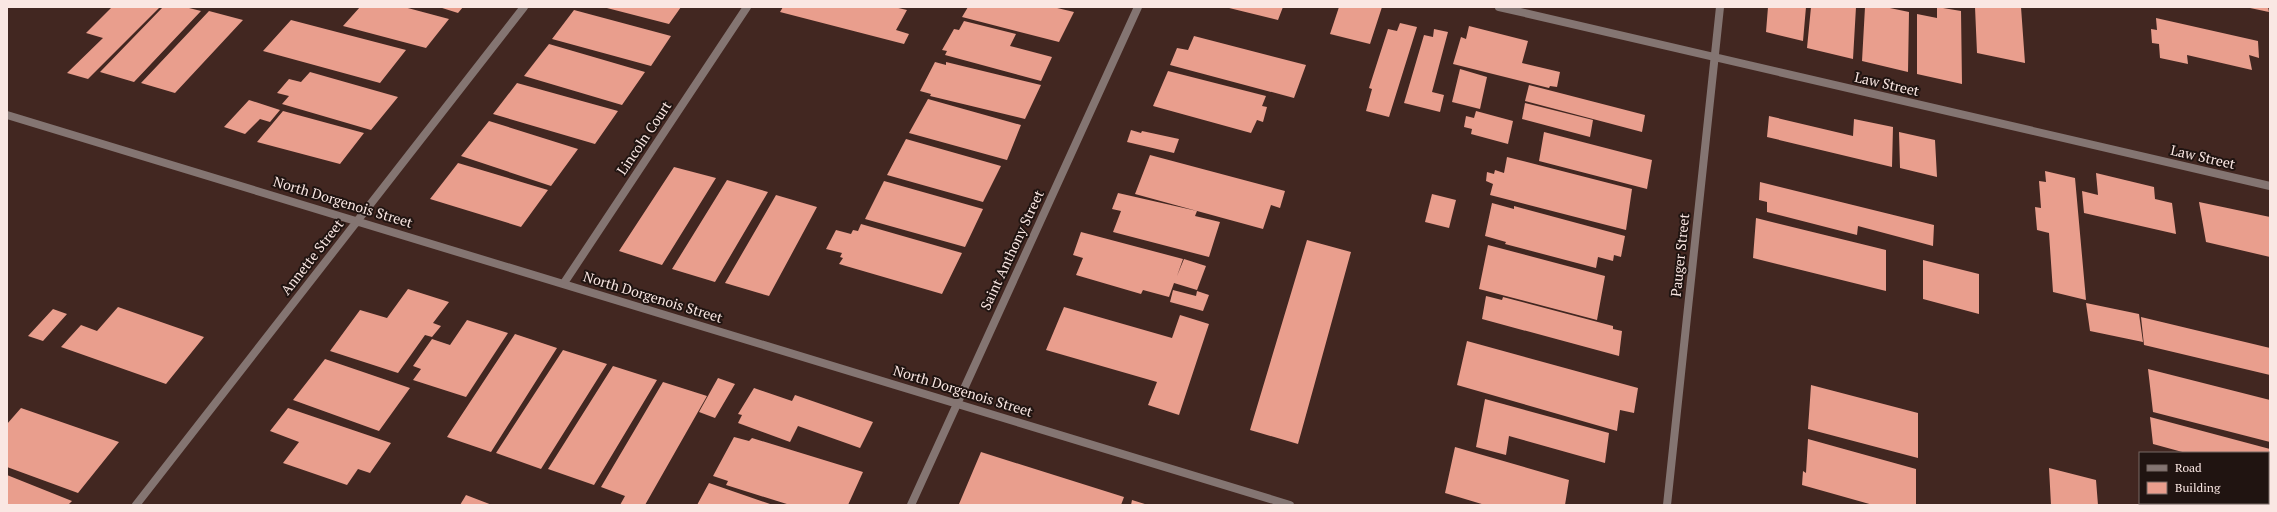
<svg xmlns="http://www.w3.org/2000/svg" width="2277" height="512" font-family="'PT Serif',serif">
	<rect width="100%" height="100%" fill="#422721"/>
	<path fill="#e99e8d" d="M112 7H160L88 79 67 73 103 38 86 33Z
		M163 7H185L201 11 134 82 100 72Z
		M360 7H404L449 19 426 48 343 26Z
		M439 7H463L458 13Z
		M603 7H681L669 24Z
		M783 7H894L907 10 896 30 909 34 904 44 780 12Z
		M968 7H1053L1074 12 1059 42 962 17Z
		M1225 7H1283L1278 20Z
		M1339 7H1382L1370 44 1330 34Z
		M1768 7H1806L1803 41 1766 32Z
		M1811 7H1856L1853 59 1807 48Z
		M1865 7H1885L1909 12 1908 72 1862 61Z
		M1937 7 1961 11 1962 84 1917 74V14L1937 18Z
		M1975 7H2021L2025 63 1977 53Z
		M2250 7H2268L2269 12 2250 8Z
		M574 10 671 36 651 66 552 39Z
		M209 11 243 20 175 93 141 83Z
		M2156 18 2258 41 2259 58 2249 55 2252 70 2187 55 2188 64 2160 58 2159 44 2152 43 2151 29 2157 30Z
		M291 20 406 50 380 83 263 51Z
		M964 21 1016 34 1010 46 1052 57 1041 81 945 55 947 51 942 50 954 29 959 30Z
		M1400 23 1417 27 1389 117 1366 111 1372 89 1369 88 1388 29 1397 31Z
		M1469 26 1528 41 1522 63 1560 72 1557 87 1550 86 1549 88 1453 64 1461 37 1466 39Z
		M1434 29 1448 32 1432 92 1444 95 1440 112 1404 103 1424 35 1433 37Z
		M1194 36 1306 65 1294 98 1170 65 1177 48 1188 50Z
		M549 44 645 72 622 105 524 76Z
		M935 62 946 65V62L1041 85 1025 119 930 96 931 94 920 91Z
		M1460 69 1487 77 1480 109 1452 102Z
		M1168 71 1266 96 1262 106 1267 107 1263 122 1257 120 1251 133 1153 106Z
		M310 72 398 97 371 130 282 104 289 96 277 93 289 79 301 82Z
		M517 83 618 111 595 144 493 114Z
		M1529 85 1645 115 1642 132 1525 101Z
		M928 99 1021 125 1007 160 909 133Z
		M249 100 280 110 270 122 260 119 245 134 224 127Z
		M1525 103 1593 120 1590 137 1522 119Z
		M283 111 364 133 340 164 257 142Z
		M1476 111 1513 121 1508 144 1471 134 1472 129 1464 127 1466 116 1474 118Z
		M1769 116 1853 136 1854 119 1893 127 1892 167 1767 137Z
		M489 121 578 149 551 186 461 156Z
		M1131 130 1141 133 1142 131 1179 139 1174 153 1127 142Z
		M1544 132 1652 160 1647 189 1539 161Z
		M1899 132 1935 140 1937 177 1900 168Z
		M906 139 1001 166 983 202 887 175Z
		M1150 155 1285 191 1280 208 1271 205 1263 229 1135 194Z
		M1507 157 1632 189 1626 230 1490 195 1493 184 1486 181 1487 172 1494 174 1495 170 1504 173Z
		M458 163 548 190 521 227 430 199Z
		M674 167 716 178 662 265 619 251Z
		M2045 171 2075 178 2086 300 2053 292 2049 233 2037 230 2035 207 2041 208 2039 181 2046 182Z
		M2096 173 2154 187 2155 199 2172 203 2176 234 2084 213 2082 191 2098 195Z
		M727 180 768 192 715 282 672 269Z
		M884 181 983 209 965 247 865 219Z
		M1760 182 1934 225 1933 246 1858 226 1857 235 1767 212V202L1759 200Z
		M1118 193 1197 211 1195 216 1220 222 1209 257 1113 232 1121 211 1112 209Z
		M1432 194 1456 200 1449 228 1425 222Z
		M776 195 817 207 769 296 725 283Z
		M2199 202 2270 217V257L2206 242Z
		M1492 203 1514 209V206L1625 236 1621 257 1614 255 1613 261 1598 257 1596 268 1505 244 1506 242 1485 236Z
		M1756 218 1886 250V291L1753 258Z
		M861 224 962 253 942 294 839 264 843 258 840 257 842 253 826 249 836 230 851 234 853 230 858 231Z
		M1081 232 1183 259 1177 276 1184 259 1206 266 1197 290 1174 283 1169 297 1143 290 1141 294 1076 275 1083 258 1073 255Z
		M1307 240 1351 252 1298 444 1250 430Z
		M1488 245 1605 276 1597 320 1479 289Z
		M1923 260 1979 274V314L1923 299Z
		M408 289 449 302 433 323 441 326 432 337 425 335 398 373 330 351 360 310 387 318Z
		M1173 290 1196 296 1197 291 1209 295 1203 311 1170 302Z
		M1486 296 1502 300 1503 297 1613 326V329L1622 331 1619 356 1482 319Z
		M2086 303 2139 314 2143 342 2090 331Z
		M118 307 204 337 166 384 61 347 81 325 97 331Z
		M1064 307 1172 338 1180 315 1209 324 1179 415 1148 405 1157 382 1046 350Z
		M53 309 67 314 43 341 28 336Z
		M2141 317 2270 348V375L2144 345Z
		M467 320 508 333 466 397 413 380 421 369 413 366 432 339 450 345Z
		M515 334 557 348 491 452 447 437Z
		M1467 341 1638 388 1634 413 1620 410 1617 431 1457 385Z
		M563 350 607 364 541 469 496 453Z
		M325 359 410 388 379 431 293 400Z
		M613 366 657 380 594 485 548 469Z
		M2148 369 2270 400V442L2153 412Z
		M718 378 735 384 715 418 699 412Z
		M663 382 707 396 645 505H620L625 496 601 487Z
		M1811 385 1918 413V458L1808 429Z
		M754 388 792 401 795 395 873 422 860 448 798 426 790 442 738 423 742 415 738 414Z
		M1485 399 1609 433 1605 463 1509 436 1506 455 1476 447Z
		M21 408 119 442 78 493 7 467V424Z
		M288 408 391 443 370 473 358 469 347 485 283 463 299 442 270 431Z
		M2150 417 2270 449V475L2268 474V453H2186L2153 444Z
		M734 437 749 441 752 438 863 472 848 505H790L726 485 728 481 713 476Z
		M1808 439 1916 469V505H1873L1802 485 1803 471 1806 473Z
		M1455 447 1569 480 1565 505H1485L1445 493Z
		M981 452 1124 497 1121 505 959 504Z
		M2049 468 2096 480 2098 505H2051Z
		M7 475 72 501 68 505H7Z
		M709 483 773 505H697Z
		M466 495 492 505H460Z
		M1132 500 1148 505H1131Z
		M2186 503H2267L2270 505H2186Z"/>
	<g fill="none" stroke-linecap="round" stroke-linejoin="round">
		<path stroke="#847572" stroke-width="8" d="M1499 7 2270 186
			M7 115 1290 505
			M564 283 747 7
			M136 505 524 7
			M911 505 1138 7
			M1667 505 1720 7"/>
	</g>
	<g text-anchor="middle" stroke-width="4" stroke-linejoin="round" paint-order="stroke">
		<g font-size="14" fill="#fae7e3" stroke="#201411">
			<text transform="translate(1887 84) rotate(13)" y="5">Law Street</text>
			<text transform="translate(644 138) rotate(-56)" y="5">Lincoln Court</text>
			<text transform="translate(2203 157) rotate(13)" y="5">Law Street</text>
			<text transform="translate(343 202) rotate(17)" y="5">North Dorgenois Street</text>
			<text transform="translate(1012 250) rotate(-65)" y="5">Saint Anthony Street</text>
			<text transform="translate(1680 255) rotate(-84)" y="5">Pauger Street</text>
			<text transform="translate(312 257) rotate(-52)" y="5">Annette Street</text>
			<text transform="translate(653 297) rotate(17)" y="5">North Dorgenois Street</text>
			<text transform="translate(963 391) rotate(17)" y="5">North Dorgenois Street</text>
		</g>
	</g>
	<rect width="2277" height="512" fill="none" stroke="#fae7e3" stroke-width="16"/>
	<rect x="2139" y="452" width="130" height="52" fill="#201411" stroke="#776865"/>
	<rect x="2147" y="465" width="20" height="6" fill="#847572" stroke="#776865"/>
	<text x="2175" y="472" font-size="12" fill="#fae7e3">Road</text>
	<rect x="2147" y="482" width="20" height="12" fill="#e99e8d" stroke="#776865"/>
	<text x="2175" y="492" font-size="12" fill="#fae7e3">Building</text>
</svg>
